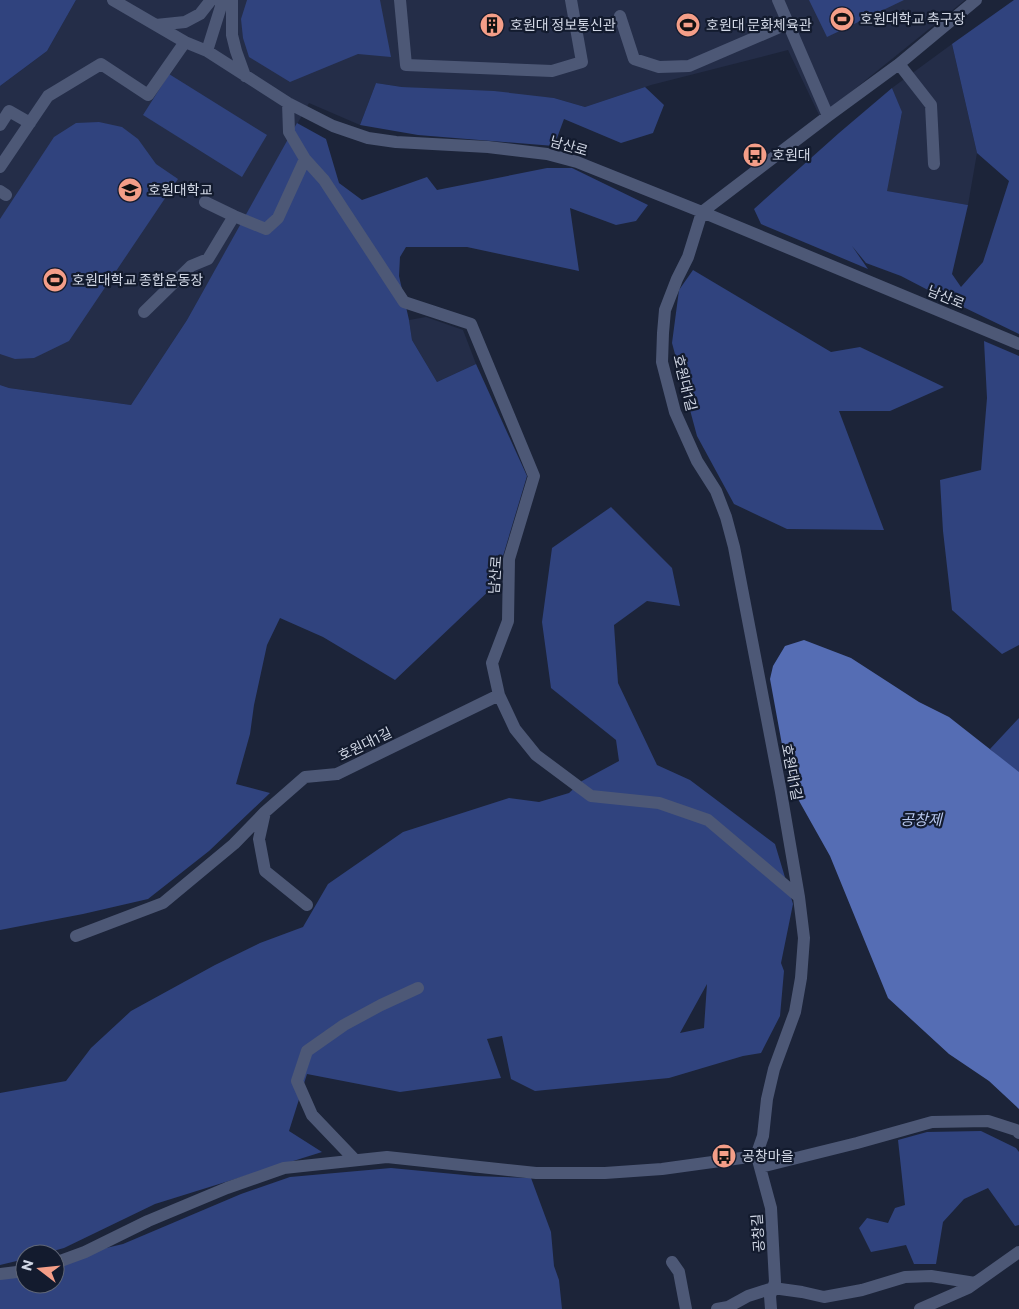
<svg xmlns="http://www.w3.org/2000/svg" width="1019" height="1309" font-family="Commissioner,'Noto Sans KR',sans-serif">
	<rect width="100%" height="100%" fill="#1c2439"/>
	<path fill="#242d48" d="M76 0H965L820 117 788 50 651 85 585 107 554 98 402 87 376 83 360 125 309 103 187 320 131 405 9 388 0 385V86L47 51Z
		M952 44 977 153 968 205 886 191 902 113 892 88Z
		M426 317 463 330 476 364 437 382 412 340 409 320Z"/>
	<path fill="#30437e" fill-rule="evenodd" d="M0 0H76L47 51 0 86Z
		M247 0H380L391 57 358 54 290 82 249 57 243 38 241 19Z
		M809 0H904L827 37Z
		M1014 0H1019V334L926 289 901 276 866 263 852 246 868 269 761 224 754 209 839 133 892 88 902 112 887 191 968 205 952 274 961 287 983 262 1009 181 977 153 952 44Z
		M169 74 267 135 242 177 143 115Z
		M376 83 402 87 494 91 554 98 585 107 645 87 664 105 653 133 621 143 564 119 554 146 418 135 360 125Z
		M99 122 122 127 138 139 156 164 178 179 69 341 34 358 15 359 0 354V219L54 137 76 123Z
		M297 123 326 139 339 183 362 200 427 177 437 190 547 168H572L648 205 636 221 616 225 570 208 579 271 467 247H406L400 257 399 276 409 320 412 340 437 382 476 364 527 476 494 586 395 680 323 637 280 618 267 645 254 705 250 734 236 784 270 793 209 851 148 899 83 914 0 930V385L9 388 131 405 187 320Z
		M693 270 831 352 860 347 944 387 890 411H839L884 530 787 529 734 504 697 436 672 343 679 290Z
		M984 341 1019 356V645L1002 654 952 610 943 531 940 480 981 470 987 398Z
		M611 507 672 568 680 606 647 601 614 625 618 683 657 765 690 780 775 844 793 904 781 963 784 971 780 1016 761 1053 743 1056 669 1078 535 1091 511 1079 502 1036 487 1039 501 1078 400 1092 307 1074 289 1131 322 1152 155 1204 64 1248 42 1254H25V1259L0 1265V1093L66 1081 91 1048 131 1011 215 965 260 943 303 927 328 884 403 832 509 798 539 802 569 793 582 781 619 761 616 740 551 688 542 622 552 548ZM707 984 704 1028 680 1033Z
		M1019 718V775L990 749Z
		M981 1131 1016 1148 1019 1152V1225L1015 1226 988 1188 964 1199 943 1222 936 1264H914L906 1245 871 1252 859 1228 867 1218 888 1223 895 1208 905 1205 898 1140 927 1132Z
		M391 1168 475 1176 531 1178 551 1232 554 1266 559 1280 562 1309H0V1273L25 1267V1284H55V1260L123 1244 241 1194 290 1177Z"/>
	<path fill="#556db4" d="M804 640 851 658 919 702 949 717 1019 772V1109L989 1081 949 1054 888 998 830 856 789 783 770 679 773 666 785 646Z"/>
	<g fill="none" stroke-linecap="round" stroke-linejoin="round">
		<path stroke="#4d5876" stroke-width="12" d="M113 0 185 42 207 51 288 103 333 126 368 138 396 142 488 147 547 154 577 162 702 212 1019 344
			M232 0V35L236 51 245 76
			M400 0 406 65 552 71 582 62 571 0
			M778 0 828 116
			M620 16 634 59 659 67 689 66 789 23
			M156 25 185 22 200 14 211 0
			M207 51 223 0
			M899 64 931 105 934 164
			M0 125 9 111 30 123
			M305 159 324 180 404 302 471 324 534 476 509 559 508 621 492 663 499 695 515 729 536 755 591 796 659 803 708 820 799 897
			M0 167 48 96 101 64 148 95 185 42
			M0 191 6 195
			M205 202 234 216
			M144 312 191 266 208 259 234 216 266 229 278 218 305 159 289 132 288 103
			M265 812 259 839 265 871 307 905
			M76 936 163 903 234 844 265 812 305 777 337 774 499 695
			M756 1156 763 1136 767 1099 774 1069 795 1012 801 978 804 938 799 897 781 792 734 547 726 517 716 491 697 461 675 412 662 362 663 333 665 310 677 279 688 257 702 212 828 116 899 64 976 0
			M355 1160 312 1115 297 1081 307 1051 344 1025 381 1005 418 988
			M758 1160 771 1208 775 1282 770 1296 771 1309
			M760 1167 857 1143 932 1122 988 1121 1016 1130 1019 1133
			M672 1262 679 1272 686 1309
			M55 1263 85 1252 148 1221 227 1188 284 1168 387 1157 536 1173H605L662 1169 756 1156
			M0 1274 25 1271
			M717 1309 728 1307 748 1296 773 1288 802 1292 824 1297 862 1290 905 1277 931 1276 975 1283
			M920 1309 968 1288 1019 1252"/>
	</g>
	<defs>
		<symbol id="stadium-disc" viewBox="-11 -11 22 22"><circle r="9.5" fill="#f49e88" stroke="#131b2e"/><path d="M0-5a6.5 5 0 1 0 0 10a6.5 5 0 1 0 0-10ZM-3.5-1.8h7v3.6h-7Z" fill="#111"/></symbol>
		<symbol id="building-disc" viewBox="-11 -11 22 22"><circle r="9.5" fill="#f49e88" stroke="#131b2e"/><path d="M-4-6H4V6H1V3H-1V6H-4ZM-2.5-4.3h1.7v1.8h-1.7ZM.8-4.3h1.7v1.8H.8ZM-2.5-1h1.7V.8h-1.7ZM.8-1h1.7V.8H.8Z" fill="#111"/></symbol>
		<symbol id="bus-disc" viewBox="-11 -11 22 22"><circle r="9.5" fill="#f49e88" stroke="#131b2e"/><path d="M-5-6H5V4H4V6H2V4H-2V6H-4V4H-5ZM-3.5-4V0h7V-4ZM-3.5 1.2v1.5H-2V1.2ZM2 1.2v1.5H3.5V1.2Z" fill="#111"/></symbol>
		<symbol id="university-disc" viewBox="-11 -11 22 22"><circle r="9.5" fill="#f49e88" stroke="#131b2e"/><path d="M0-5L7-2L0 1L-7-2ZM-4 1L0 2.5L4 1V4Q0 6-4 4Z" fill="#111"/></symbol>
	</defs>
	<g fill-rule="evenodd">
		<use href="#stadium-disc" x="828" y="5" width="28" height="28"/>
		<use href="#building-disc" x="478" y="11" width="28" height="28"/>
		<use href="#stadium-disc" x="674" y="11" width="28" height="28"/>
		<use href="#bus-disc" x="741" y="141" width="28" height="28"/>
		<use href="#university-disc" x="116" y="176" width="28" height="28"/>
		<use href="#stadium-disc" x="41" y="266" width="28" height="28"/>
		<use href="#bus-disc" x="710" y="1142" width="28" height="28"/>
	</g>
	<g text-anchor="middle" stroke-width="4.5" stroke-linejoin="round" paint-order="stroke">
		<g font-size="14" fill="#d1d7e5" stroke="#131b2e" text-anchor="start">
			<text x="860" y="24">호원대학교 축구장</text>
			<text x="510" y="30">호원대 정보통신관</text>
			<text x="706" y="30">호원대 문화체육관</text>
			<text x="772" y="160">호원대</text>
			<text x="148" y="195">호원대학교</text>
			<text x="72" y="285">호원대학교 종합운동장</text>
			<text x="742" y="1161">공창마을</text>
		</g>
		<g font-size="14" fill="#d1d7e5" stroke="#131b2e">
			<text transform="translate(569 146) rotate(16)" y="5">남산로</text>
			<text transform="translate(946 297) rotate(22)" y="5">남산로</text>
			<text transform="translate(685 383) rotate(76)" y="5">호원대1길</text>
			<text transform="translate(495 575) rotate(-86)" y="5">남산로</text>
			<text transform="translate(365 744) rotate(-26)" y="5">호원대1길</text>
			<text transform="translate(792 772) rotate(79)" y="5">호원대1길</text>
			<text transform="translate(758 1233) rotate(-94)" y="5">공창길</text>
		</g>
		<g font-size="15" font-style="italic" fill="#b6c6ed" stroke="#131b2e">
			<text x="921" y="825">공창제</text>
		</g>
	</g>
	<g transform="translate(40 1269) rotate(286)"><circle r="24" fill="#131b2e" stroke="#5f6677"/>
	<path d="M0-4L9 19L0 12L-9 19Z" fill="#f49e88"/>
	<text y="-8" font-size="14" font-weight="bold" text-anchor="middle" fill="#d1d7e5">N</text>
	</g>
</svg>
